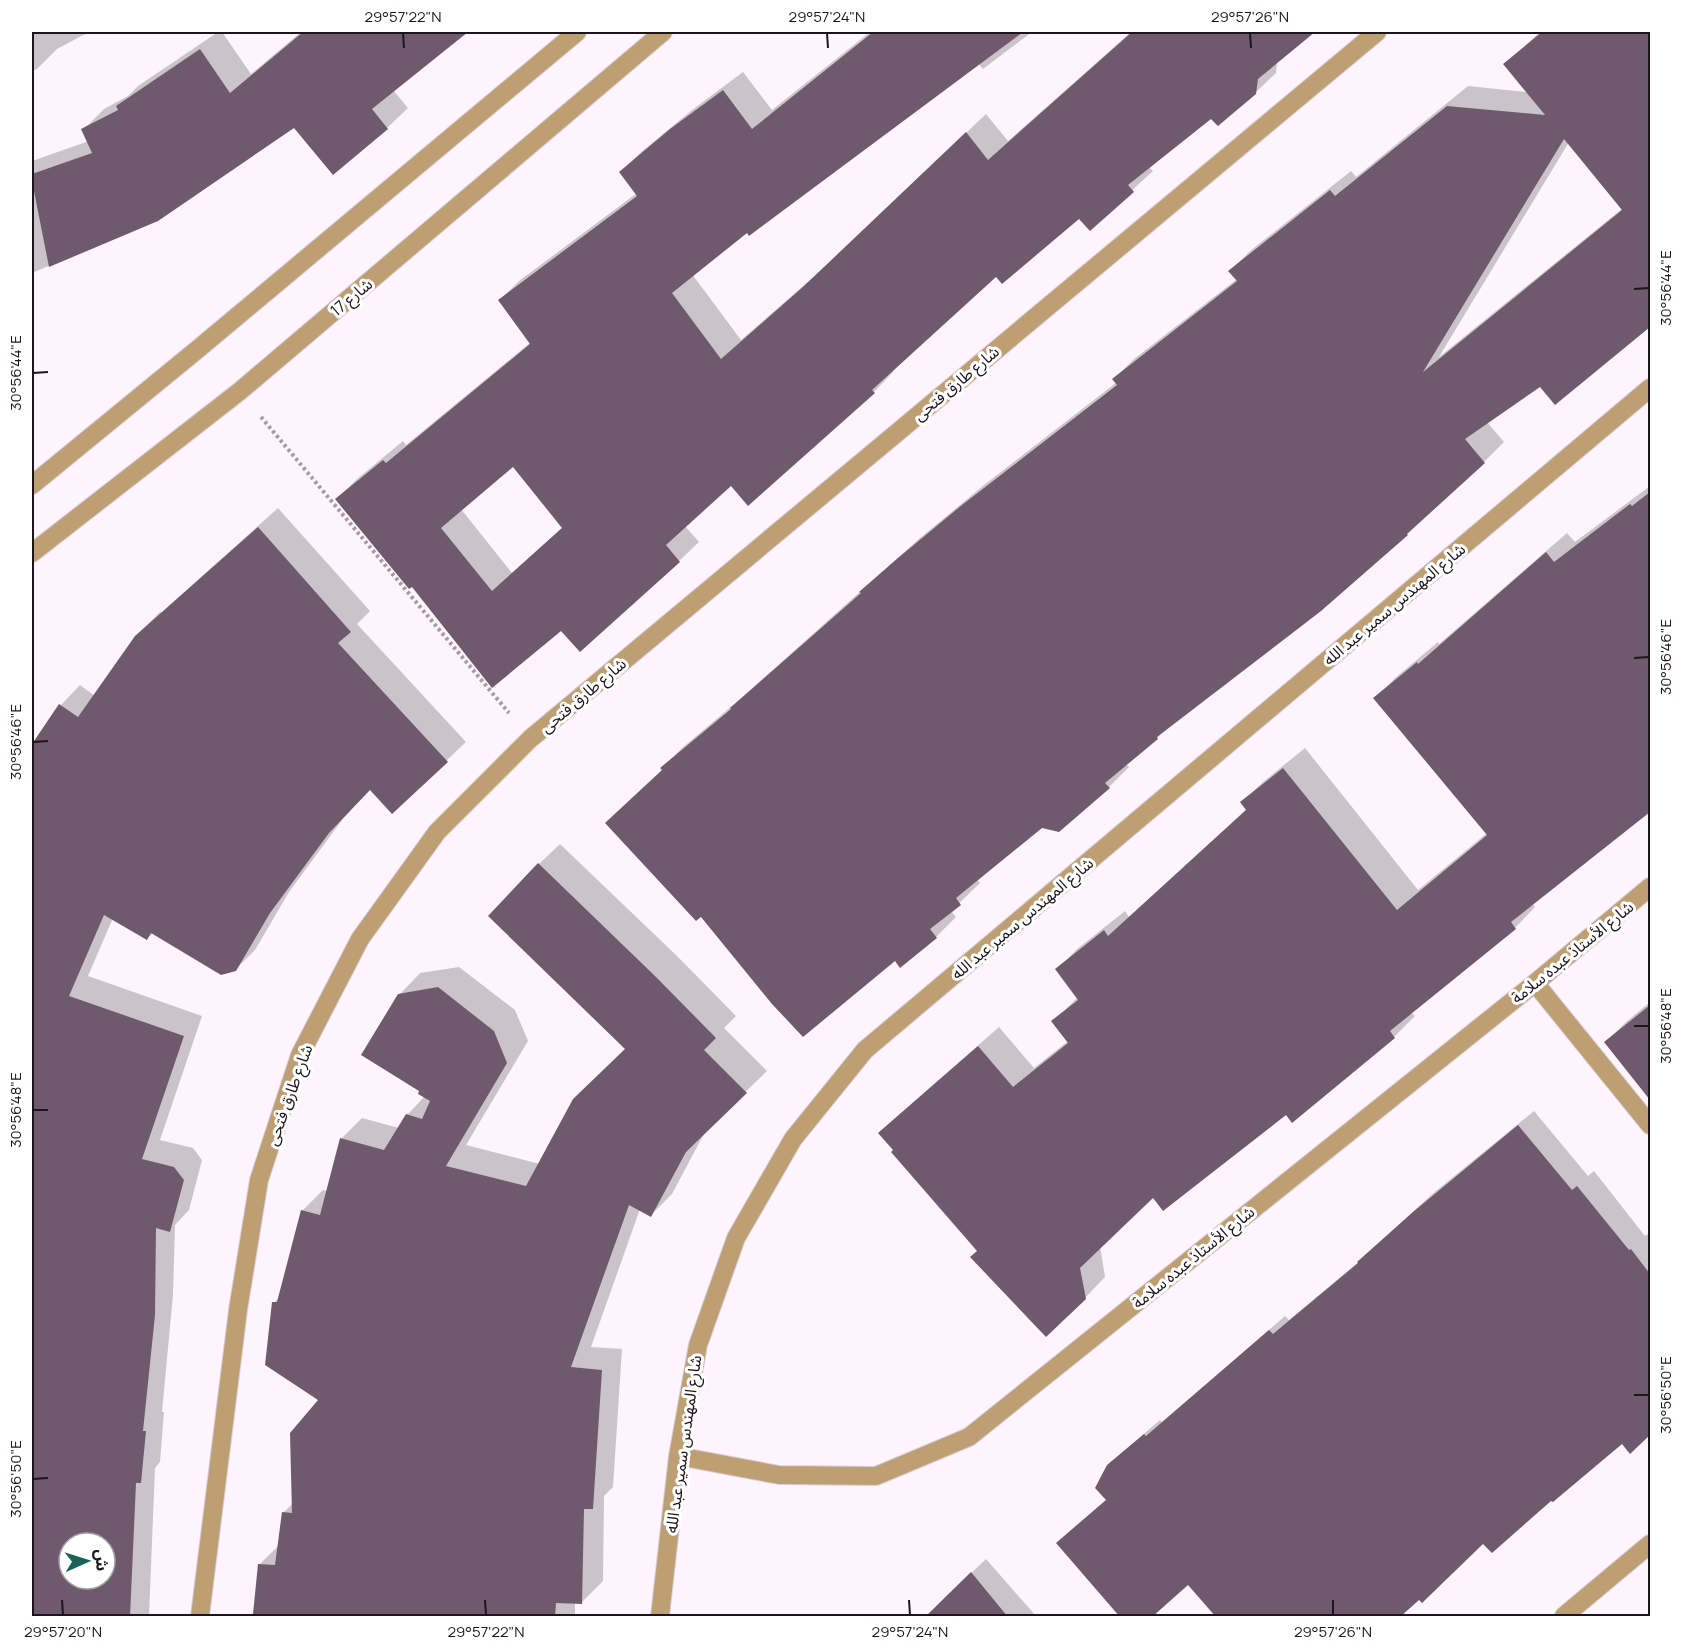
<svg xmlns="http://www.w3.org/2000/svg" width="1682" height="1648" font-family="Manrope,'Noto Sans Arabic',sans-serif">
	<rect width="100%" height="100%" fill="#fef4fd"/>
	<path fill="#0003" fill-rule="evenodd" d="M32 32H89L57 49 37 69 32 71Z
		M218 32H222L251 74 301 32H465L393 90 408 108 387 128 333 173 294 126 155 221 32 273V161L89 141 83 130 104 109 128 96 138 86Z
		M870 32H1032L983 69 978 63 747 230 692 274 741 340 826 266 986 114 1008 141 1131 32H1313L1277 62 1276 73 1255 93 1212 117 1149 167 1153 171 1090 229 1079 217 996 274 892 370 893 372 874 392 748 504 731 484 685 526 699 542 679 561 561 629 412 585 337 499 357 479 403 441 406 445 531 342 500 300 519 281 637 193 621 172 640 153 692 110 743 72 772 110ZM513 465 563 527 512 573 461 509Z
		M1540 32H1650V325L1555 403 1541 385 1487 422 1504 442 1484 462 1425 515 1173 722 1157 738 1126 764 1129 767 1109 787 1041 826 977 879 980 883 951 911 956 917 936 937 901 965 663 770 662 768 682 748 739 700 920 538 984 485 1117 382 1114 379 1134 359 1237 279 1230 271 1250 251 1351 171 1356 177 1468 86 1527 92 1505 64ZM1569 142 1623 208 1439 357Z
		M1650 486V810L1532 903 1535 907 1515 928 1411 1012 1415 1016 1394 1037 1292 1121 1286 1113 1154 1196 1100 1246 1105 1277 1085 1298 979 1251 881 1133 901 1113 999 1027 1034 1068 1068 1041 1053 1022 1078 997 1057 970 1077 949 1125 911 1129 917 1247 809 1242 802 1263 782 1305 748 1418 890 1487 833 1375 699 1395 678 1438 642 1439 644 1567 533 1575 542Z
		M278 508 370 611 357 624 466 742 446 761 371 788 348 812 289 892 255 950 235 970 153 933 147 938 113 918 88 976 202 1016 160 1140 193 1148 202 1160 189 1210 175 1225 173 1295 162 1412H164L160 1462 155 1468 149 1616H32V813L50 770 32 757V747L61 705 80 685 95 696 140 632 160 612H162ZM69 1543H105V1579H69Z
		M560 844 677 956 736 1016 724 1028 767 1071 706 1130 672 1194 651 1215 640 1209 591 1347 622 1349 613 1487 604 1496 603 1581 582 1602H575V1616H268L260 1564 279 1545 283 1513 293 1503 321 1399 274 1303 280 1296 302 1211 323 1190 328 1191 341 1139 362 1118 399 1128 407 1115 425 1096 399 995 420 973 459 967 515 1010 528 1041 466 1145 540 1164 627 1049 539 864Z
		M1650 1002V1098L1606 1042 1626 1022Z
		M1534 1111 1588 1176 1594 1171 1645 1236 1647 1234 1650 1238V1433L1630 1452 1622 1442 1552 1498 1484 1542 1419 1598 1188 1583 1058 1543 1107 1499 1108 1466 1125 1450 1160 1420 1162 1422 1285 1316 1289 1320 1361 1260 1431 1195Z
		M986 1559 1036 1616H927L939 1604Z"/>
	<path fill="#6f5a6d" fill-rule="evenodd" d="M303 32H468L372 109 388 129 333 175 294 128 158 221 49 267 32 181V174L92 153 81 129 118 110 116 106 200 49 230 93Z
		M873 32H1023L749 236 747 233 672 293 721 359 804 286 966 132 988 160 1132 32H1315L1258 79 1256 94 1218 126 1211 119 1128 185 1134 192 1090 231 1079 219 1002 284 996 277 872 390 875 393 748 506 731 486 666 545 680 562 580 652 561 631 492 688 412 587 409 589 335 499 383 460 386 463 530 344 498 300 637 196 619 172 670 129 723 90 752 129ZM513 467 562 528 492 591 441 528Z
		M1542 32H1650V327L1555 405 1540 387 1465 439 1485 463 1407 534 1408 535 1321 611 1157 737 1158 739 1105 783 1110 788 1059 832 1042 828 956 898 961 905 930 929 937 938 900 968 895 961 803 1037 772 1004 701 917 696 921 605 823 662 770 660 768 731 709 730 708 861 593 859 592 898 558 962 505 1117 385 1112 379 1237 281 1228 271 1330 190 1335 196 1447 106 1545 115 1503 64ZM1564 139 1622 210 1423 372Z
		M1650 492V812L1511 922 1516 929 1390 1031 1395 1038 1292 1123 1286 1115 1163 1211 1153 1198 1080 1268 1086 1299 1046 1337 970 1257 977 1251 891 1152 893 1150 878 1133 978 1046 1013 1087 1068 1043 1051 1021 1078 1000 1055 969 1104 930 1108 936 1246 810 1240 802 1283 768 1397 910 1487 835 1373 698 1417 662 1418 664 1546 552 1554 562 1630 504 1632 506Z
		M258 527 351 632 338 643 448 762 392 814 370 790 329 833 270 913 236 971 221 975 151 933 147 940 104 915 69 996 184 1036 142 1159 174 1167 184 1180 170 1232 156 1228 155 1315 143 1431H146L141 1483H136L130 1617H32V744L59 704 78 717 135 636ZM69 1543H105V1579H69Z
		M538 863 656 977 716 1038 704 1050 747 1093 686 1152 651 1217 629 1205 571 1367 602 1370 593 1509H584L582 1604 556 1603 555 1617H277L253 1614 258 1564 275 1565 282 1512 292 1513 290 1433 318 1400 265 1365 272 1302H277L301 1210 320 1215 340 1138 384 1150 406 1114 422 1119 430 1101 418 1094 419 1091 361 1055 398 994 438 987 494 1031 507 1063 446 1166 526 1186 573 1099 625 1049 488 916Z
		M1650 1005V1100L1604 1042Z
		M1518 1125 1572 1190 1577 1186 1629 1250 1631 1249 1650 1274V1435L1630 1454 1622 1444 1553 1502 1551 1501 1492 1553 1483 1544 1422 1603 1419 1600 1400 1617H1216L1188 1585 1152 1617H1120L1056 1543 1106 1500 1095 1488 1107 1465 1144 1434 1146 1436 1269 1330 1273 1334 1358 1263 1357 1262 1413 1212Z
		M971 1572 1008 1617H925Z"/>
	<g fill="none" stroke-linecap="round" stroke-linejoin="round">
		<defs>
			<path id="minor" d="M32 485 198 349 577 32
				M32 553 240 391 663 32
				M1535 983 1650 1125
				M678 1456 779 1475 876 1476 969 1437 1535 983 1650 887
				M200 1616 238 1310 259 1180 300 1055 360 939 437 832 530 739 1377 32
				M660 1616 678 1456 698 1345 736 1238 793 1139 865 1050 1650 388
				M1564 1616 1650 1544"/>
		</defs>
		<use href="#minor" stroke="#dad0d9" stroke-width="20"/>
		<path stroke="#a39aa2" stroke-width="4" stroke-dasharray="3 3" stroke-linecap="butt" d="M261 417 509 713"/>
		<use href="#minor" stroke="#be9f74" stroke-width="18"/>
	</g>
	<path fill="none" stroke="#1d151c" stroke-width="2" d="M403 33 404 48M827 33 828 48M1250 33 1251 48M1634 289 1649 288M33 373 48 372M1634 658 1649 657M33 742 48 741M1634 1026H1649M33 1110H48M1634 1395H1649M33 1479 48 1478M62 1600 63 1615M485 1600 486 1615M909 1600 910 1615M1333 1600V1615"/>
	<g text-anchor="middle" stroke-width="6" stroke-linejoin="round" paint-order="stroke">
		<g font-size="16" fill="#1d151c" stroke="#fff">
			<text transform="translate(351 297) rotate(-40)" y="6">شارع 17</text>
			<text transform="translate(956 383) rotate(-40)" y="6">شارع طارق فتحى</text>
			<text transform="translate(1394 604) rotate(-40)" y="6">شارع المهندس سمير عبد الله</text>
			<text transform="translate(583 695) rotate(-40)" y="6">شارع طارق فتحى</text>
			<text transform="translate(1022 918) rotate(-40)" y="6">شارع المهندس سمير عبد الله</text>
			<text transform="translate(1572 952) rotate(-39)" y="6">شارع الأستاذ عبده سلامة</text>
			<text transform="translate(289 1095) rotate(-70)" y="6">شارع طارق فتحى</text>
			<text transform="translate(1193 1257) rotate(-39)" y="6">شارع الأستاذ عبده سلامة</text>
			<text transform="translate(683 1444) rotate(-82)" y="6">شارع المهندس سمير عبد الله</text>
		</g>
	</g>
	<rect width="1682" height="1648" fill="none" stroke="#ffffff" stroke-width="66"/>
	<g transform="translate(87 1561) rotate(87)"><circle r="28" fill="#ffffff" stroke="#a5a1a4" stroke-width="1.5"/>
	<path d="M0-4.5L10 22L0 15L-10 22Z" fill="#19635a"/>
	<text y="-9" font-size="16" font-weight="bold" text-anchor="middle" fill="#1d151c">ش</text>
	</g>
	<rect x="33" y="33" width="1616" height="1582" fill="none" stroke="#1d151c" stroke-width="2"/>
	<g font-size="15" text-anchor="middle" fill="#1d151c">
		<text x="403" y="22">29°57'22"N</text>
		<text x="827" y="22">29°57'24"N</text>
		<text x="1250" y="22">29°57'26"N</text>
		<text transform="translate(1666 288) rotate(-90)" y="5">30°56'44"E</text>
		<text transform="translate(16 373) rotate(-90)" y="5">30°56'44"E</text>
		<text transform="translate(1666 657) rotate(-90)" y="5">30°56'46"E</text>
		<text transform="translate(16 742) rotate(-90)" y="5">30°56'46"E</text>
		<text transform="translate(1666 1026) rotate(-90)" y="5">30°56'48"E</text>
		<text transform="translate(16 1110) rotate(-90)" y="5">30°56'48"E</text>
		<text transform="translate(1666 1395) rotate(-90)" y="5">30°56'50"E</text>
		<text transform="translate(16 1479) rotate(-90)" y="5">30°56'50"E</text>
		<text x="63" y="1637">29°57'20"N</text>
		<text x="486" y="1637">29°57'22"N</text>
		<text x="910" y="1637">29°57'24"N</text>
		<text x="1333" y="1637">29°57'26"N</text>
	</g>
</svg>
